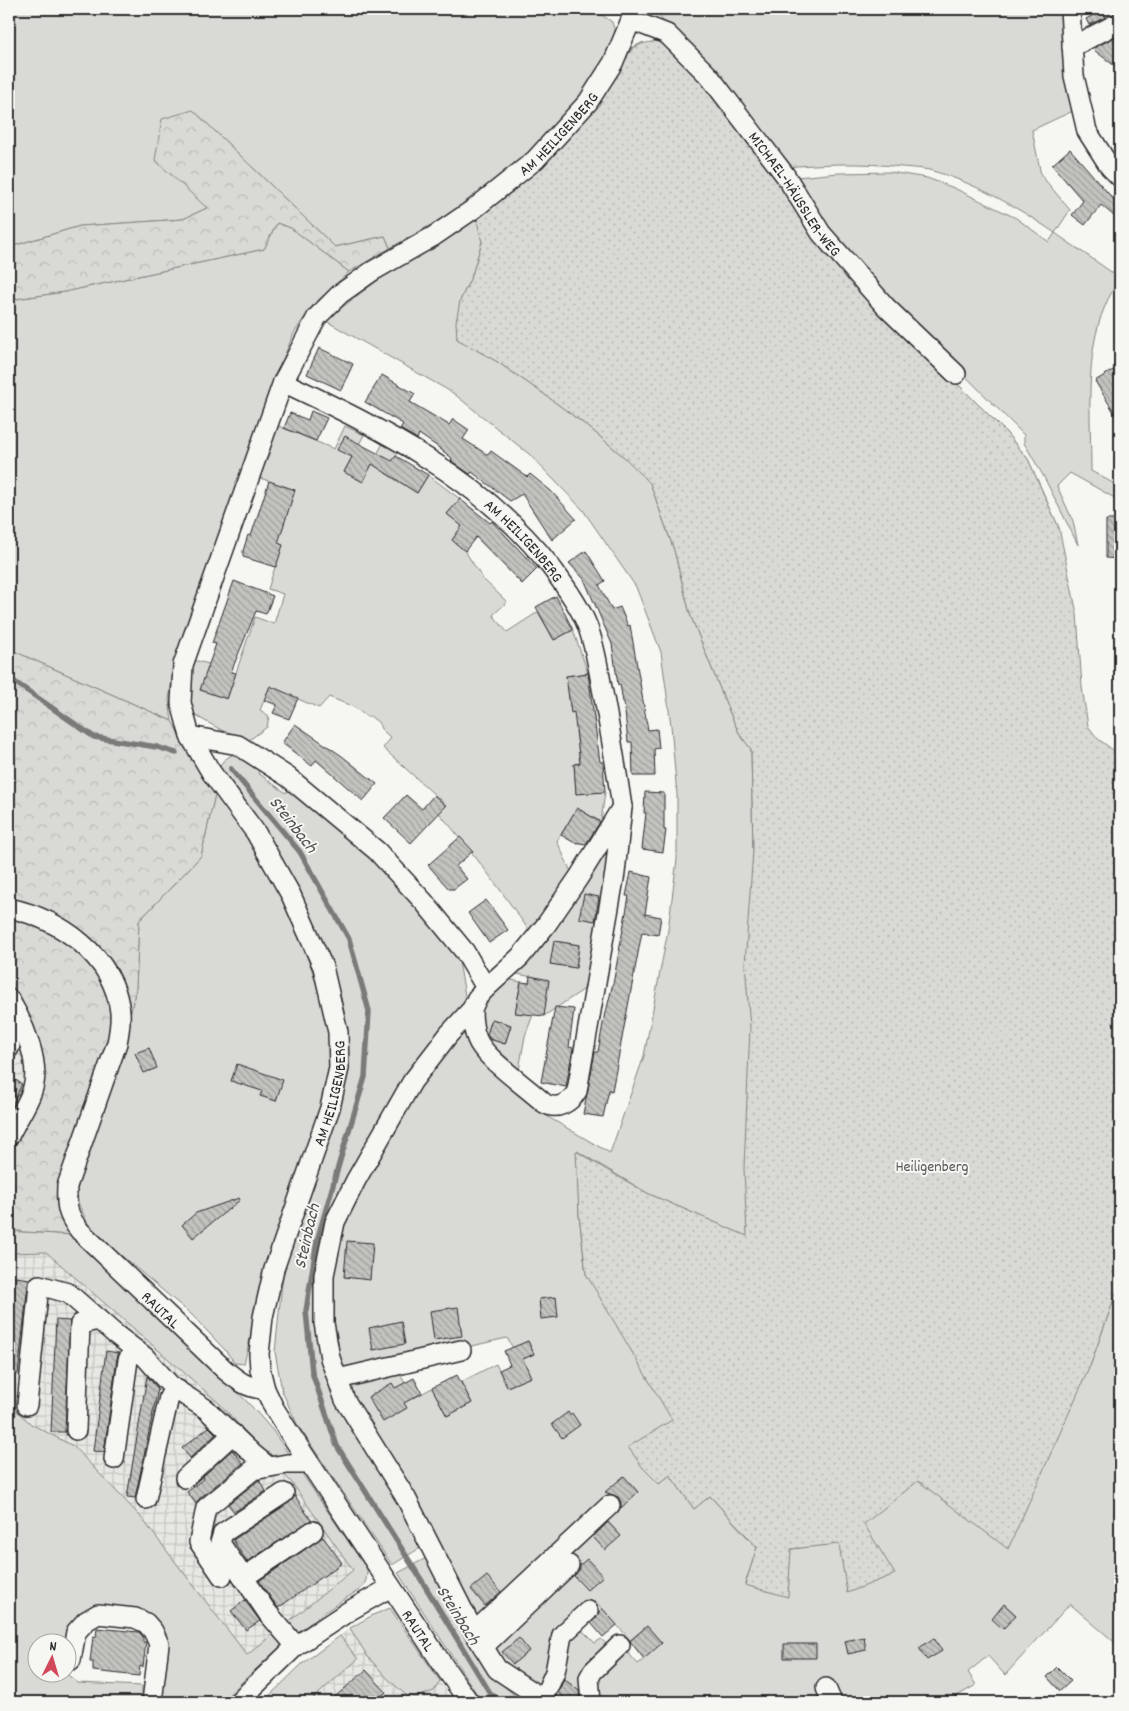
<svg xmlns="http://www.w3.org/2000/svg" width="1129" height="1711" font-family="Dekko,sans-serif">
	<defs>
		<pattern id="industrial-grid" width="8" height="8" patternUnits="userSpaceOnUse" patternTransform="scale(1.25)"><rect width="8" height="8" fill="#e7e7e3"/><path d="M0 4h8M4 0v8" fill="none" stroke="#c6c6c3"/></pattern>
		<pattern id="forest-crowns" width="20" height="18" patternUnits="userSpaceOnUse" patternTransform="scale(1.25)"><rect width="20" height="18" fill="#d9d9d5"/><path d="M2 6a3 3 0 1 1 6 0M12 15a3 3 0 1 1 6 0" fill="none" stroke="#babab7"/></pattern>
		<pattern id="park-dots" width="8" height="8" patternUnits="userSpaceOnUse" patternTransform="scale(1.25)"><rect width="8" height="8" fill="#d9d9d5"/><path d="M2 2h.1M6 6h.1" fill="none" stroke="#babab7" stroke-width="1.8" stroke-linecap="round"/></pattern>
		<pattern id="building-back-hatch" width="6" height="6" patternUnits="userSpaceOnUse" patternTransform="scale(1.25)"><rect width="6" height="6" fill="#c3c3c0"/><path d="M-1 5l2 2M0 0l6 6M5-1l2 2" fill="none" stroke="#9f9f9c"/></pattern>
	</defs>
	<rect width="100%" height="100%" fill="#f6f6f2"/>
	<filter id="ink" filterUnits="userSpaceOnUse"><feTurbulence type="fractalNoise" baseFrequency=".02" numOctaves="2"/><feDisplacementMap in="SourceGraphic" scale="10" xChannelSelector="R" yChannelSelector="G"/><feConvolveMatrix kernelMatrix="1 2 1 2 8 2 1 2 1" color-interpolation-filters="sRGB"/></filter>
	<g filter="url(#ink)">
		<path fill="url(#industrial-grid)" d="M9 982 22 1000 38 1047 39 1095 9 1154Z
			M46 1252 220 1404 292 1483 353 1570 247 1655 140 1516 73 1446 31 1424 9 1404V1253Z
			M390 1608 454 1702H270L267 1699 302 1664 350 1628 373 1615Z"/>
		<path fill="#d9d9d5" stroke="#828280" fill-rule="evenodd" d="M9 9H568L602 15 612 22 616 35C601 71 581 98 554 126 535 146 516 166 494 183 462 208 426 228 390 248L385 236 335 247 193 110 207 208 183 219 80 226 9 247Z
			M655 9H1062L1075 110 1032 130 1041 175 1070 210 1055 233 1120 278C1115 287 1109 296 1105 306 1084 355 1091 418 1091 471L1120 487V501L1070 473 1057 486 1073 521 1078 545 1044 477 1024 443V435L892 302 827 230 796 177 839 173 890 172 927 178 954 188 1016 218 1049 242 1055 233C1017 207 974 182 929 170 921 168 911 168 902 167 863 162 823 164 784 167L708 69 656 13Z
			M643 42 883 310 1004 430 1028 459 1059 528 1090 1366 1120 1282V1644L1119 1646 1070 1604 1005 1675 988 1656 968 1672 976 1685 947 1702H649L641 1696 636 1702H598L593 1686 623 1647 638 1664 644 1659 647 1626 629 1641 625 1634 595 1601 560 1631 539 1694 512 1674 495 1654 345 1384 398 1371 414 1398 432 1388 447 1416 472 1403 461 1382 496 1364 507 1387 530 1377 523 1359 534 1354 528 1341 513 1348 507 1338 343 1375 333 1331 332 1293 342 1214 315 1325 425 1545 392 1565 297 1424 282 1391 275 1352 283 1273 339 1110 331 965 219 769 223 761 237 751 262 767 258 773 286 793 290 787 370 855 418 906 458 956 467 1006 519 1091 548 1117 610 1153 644 1056 668 930 677 859V795L671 725 661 652 636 587 583 510 529 454 453 393 326 321C370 282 421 252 470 219L477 220 482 242 472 275 460 301 457 339 496 361 544 394 591 429 624 457 650 483 674 550 690 614 729 711 740 735 751 749 753 850 803 883 540 167 594 109 615 78 632 48ZM577 1151 649 1194 748 1237 864 1524 848 1593 839 1543 791 1549 745 1584 757 1548 710 1496 694 1509 670 1475 659 1484 672 1420 653 1353 586 1274 579 1215Z
			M277 223 291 228 349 272 313 305 294 333 275 378 175 661 169 700 172 721 9 649V300L64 292 264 249Z
			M276 425 334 449 345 426 364 435 344 472 363 481 383 443 399 451 385 473 417 493 428 475 460 499 447 514 462 526 452 540 465 551 483 579 507 602 493 615 507 632 538 612 554 640 573 630 588 673 566 676 571 712 593 709 595 728 576 731 580 763 574 764 576 793 605 792 601 822 577 808 557 841 572 874 530 932C501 890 473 852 439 813L446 805 383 748 391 738 381 729 379 723 370 716 367 717 354 707 329 697 319 708 270 687 260 710 269 716 267 727 245 743 196 716 190 709 193 660 209 664 201 690 227 699 255 617 274 624 283 594 268 589 282 545 277 543 295 490 257 477Z
			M215 794 248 832 284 894 312 970 331 1032 332 1067 323 1107 267 1268 244 1364 235 1363 225 1350 192 1315 91 1230 78 1203 77 1189 127 1028 136 988 139 921 201 856Z
			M606 843H613L589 986 544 1016 548 980 512 973ZM554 941 579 945 576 968 551 964Z
			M507 979 521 982 516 1008 534 1012 525 1036 518 1076 485 1045 479 1023 483 1005ZM492 1019 511 1025 505 1044 486 1038Z
			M9 1231 74 1235 225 1379 254 1409 273 1431 367 1569C367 1578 366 1583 361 1589 308 1619 264 1661 221 1702H159L163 1636 104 1609 68 1644H38V1674H68V1671V1675L78 1683 142 1686V1702H9V1404L31 1424 73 1446 140 1516 247 1655 353 1570 292 1483 220 1404 46 1252 9 1253Z
			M430 1556 487 1665 503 1685 522 1702H482L398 1573Z
			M390 1608 440 1681 434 1691 417 1697 407 1696 389 1680 368 1657 350 1628 373 1615Z
			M576 1630 584 1632 595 1643 601 1639 611 1648 585 1696 557 1673 564 1638Z
			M340 1636 358 1659 309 1702H263L302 1664Z"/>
		<path fill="url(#forest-crowns)" stroke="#828280" d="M193 110 335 247 385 236 390 248 349 272 291 228 277 223 264 249 64 292 9 300V247L80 226 183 219 207 208 155 160 162 119Z
			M9 649 172 721 201 774 215 794 201 856 139 921 136 988 127 1028 77 929 56 915 35 906 9 900Z
			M9 917 17 918 57 935 89 961 106 987 112 1012 110 1039 59 1190C57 1211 62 1218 74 1235L9 1231V1154L39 1095 38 1047 22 1000 9 982Z"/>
		<path fill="url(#park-dots)" stroke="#828280" d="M660 41 668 42 703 77 883 310 1004 430 1028 459 1059 528 1077 614 1082 687 1088 726 1098 739 1120 755V1282L1090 1366 1008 1549 918 1481 864 1524 895 1574 847 1593 839 1544 791 1549 788 1597 745 1585 757 1547 710 1496 694 1509 670 1475 659 1484 643 1468 628 1447 672 1420 586 1274 579 1215 576 1151 607 1170 649 1194 747 1236 744 1168 750 1027 745 964 753 850 751 749 740 735 729 711 690 614 674 550 650 483 624 457 591 429 544 394 496 361 457 339 456 322 460 301 472 275 482 242 477 220C496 201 518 185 538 168 567 143 591 113 613 82 631 56 622 44 660 41Z"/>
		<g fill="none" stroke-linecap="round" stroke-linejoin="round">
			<path stroke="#7a7a78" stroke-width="5.5" d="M9 678 94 737 157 747 176 753
				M231 769 300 852 349 939 369 1011 365 1077 341 1157 317 1241 306 1311 312 1372 337 1446 422 1581 490 1693 501 1702"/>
		</g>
		<path fill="url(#building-back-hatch)" stroke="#2b2b2b" d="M1102 10 1106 17 1089 25 1086 19Z
			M1119 35 1120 37V70L1094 50 1096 47Z
			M1070 149 1120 207V221L1101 205 1085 225 1072 215 1083 201 1052 165Z
			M319 348 353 364 341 390 307 374Z
			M1113 370 1120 381V422L1095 381Z
			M382 375 415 394 410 402 449 425 453 419 469 430 463 439 488 455 491 451 527 477 530 474 551 491 576 519 552 540 522 494 510 501 472 472 470 474 451 461 452 458 435 445 419 434 417 439 400 429 403 424 365 402Z
			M311 411 327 418 316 441 284 428 290 413 308 420Z
			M345 436 392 461 396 456 428 475 417 493 372 464 363 482 344 472 352 457 337 450Z
			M269 481 295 490 278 543 283 545 276 567 243 557V551L248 535 251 536Z
			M460 499 490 523 492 521 537 569 522 584 476 537 465 551 452 540 462 526 447 514Z
			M1106 520H1120V559L1106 558Z
			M586 551 605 581 599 585 612 610 620 607 628 626 630 625 648 730 657 729 659 748 654 749 655 776H633L632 742H628L624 702H623L620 684 618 685 612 644 584 579 569 563Z
			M234 581 273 596 266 614 256 611 231 672 236 673 227 699 200 690 216 644 212 643Z
			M556 596 573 630 554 640 536 607Z
			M588 673 600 762H603L605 792 576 794 574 764 580 763 574 712 571 713 566 676Z
			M270 686 298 698 289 719 273 713 277 705 264 700Z
			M295 724 342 756 377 784 363 801 316 760 312 766 282 743Z
			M645 792 664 793V830H666L663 852 642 849 646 813H644Z
			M406 795 422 809 434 795 446 806 411 843 384 818Z
			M577 808 600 822 586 844 573 842 561 835Z
			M460 837 473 851 456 866 467 879 454 889H449L428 865Z
			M631 872 651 877 645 914 661 917 658 935 642 932 612 1091 609 1090 603 1117 583 1114 595 1052H598L605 1012H606L614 979 629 896H626Z
			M584 894 599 897 595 921 579 918Z
			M486 900 508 930 489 943 468 913Z
			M554 941 579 945 576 968 550 964Z
			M530 976 549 980 544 1016 515 1013 521 982 529 983Z
			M555 1007 574 1009 569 1047 573 1048 566 1087 541 1082Z
			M492 1019 511 1025 505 1044 490 1039 487 1034Z
			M149 1048 157 1068 144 1073 135 1053Z
			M237 1064 283 1080 276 1101 260 1096 262 1091 231 1081Z
			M14 1079 22 1084 9 1113V1088Z
			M239 1198 240 1200 193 1238 182 1225 196 1213Z
			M347 1241 373 1243 370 1280 344 1277Z
			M16 1277 30 1279 28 1284 18 1374 9 1373V1333Z
			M556 1297 558 1317 541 1319 539 1299Z
			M458 1307 462 1336 434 1340 430 1311Z
			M56 1320 70 1321 65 1432H51Z
			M401 1321 405 1344 373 1350 369 1328Z
			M528 1341 534 1354 523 1359 531 1377 507 1387 499 1370 510 1365 504 1351Z
			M106 1351 119 1353 117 1358 104 1452 93 1451Z
			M457 1375 472 1403 447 1416 432 1388Z
			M147 1376 158 1389 135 1498 127 1497Z
			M414 1378 422 1393 404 1403 407 1408 383 1422 368 1397 392 1383 395 1388Z
			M568 1412 570 1415 572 1413 580 1425 562 1438 552 1424Z
			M209 1427 216 1434 190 1458 182 1448Z
			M232 1450 243 1463 199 1499 196 1504 187 1492 204 1478 203 1476Z
			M624 1476 638 1492 621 1508V1502L618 1497 605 1492Z
			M259 1480 266 1491 234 1512 228 1504Z
			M295 1496 311 1520 247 1562 233 1540 290 1502Z
			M608 1522 621 1536 605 1550 593 1537Z
			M323 1537 342 1563 278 1608 259 1581Z
			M587 1559 603 1576 587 1590 574 1576 580 1569V1565Z
			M487 1576 501 1592 485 1606 471 1589Z
			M245 1600 260 1621 246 1630 231 1611Z
			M1004 1604 1016 1615 1003 1629 992 1619Z
			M602 1608 617 1625 603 1637 591 1623Z
			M647 1626 662 1643 644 1659 630 1641Z
			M97 1628 139 1632 143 1637V1642H146L143 1667 140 1666 139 1676 93 1671V1662H90L93 1636 96 1637Z
			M864 1637 866 1650 848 1654 845 1641Z
			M519 1638 529 1651 513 1664 502 1652Z
			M934 1638 942 1651 927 1660 919 1648Z
			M784 1644H816V1658H784Z
			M1057 1667 1071 1681 1060 1691 1047 1677Z
			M366 1670 386 1692 375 1702H329Z
			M564 1679 579 1691 580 1702H570L558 1693Z"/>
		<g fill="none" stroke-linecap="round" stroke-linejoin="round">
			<defs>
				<g id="minor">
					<path d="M1070 9 1074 76 1087 131 1110 167 1120 177"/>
					<path id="s1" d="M631 20 667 34 709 76 785 175 821 233 886 307 956 374"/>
					<path d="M1072 47 1120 22"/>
					<path id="s2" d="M283 382C382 429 483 479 551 567 563 583 580 607 587 625 595 645 598 667 602 688 610 727 616 767 622 807"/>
					<path d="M190 736 238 745 288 777 377 851 424 902 465 952 486 988"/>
					<path id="s3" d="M9 908C60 919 114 956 120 1012 121 1023 119 1033 117 1043L67 1186C66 1206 67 1215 80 1231L225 1370C237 1380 248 1389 265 1389"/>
					<path d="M9 999C23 1022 42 1064 32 1091 27 1106 16 1121 9 1136"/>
					<path d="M472 1009C472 1019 473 1030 477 1039 484 1058 527 1087 544 1103 557 1111 570 1103 577 1091L615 873 622 807 579 877 546 925 520 957 486 988 477 998 472 1009 449 1034 412 1082 356 1180 335 1222 324 1275V1323L330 1358 345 1400 406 1498 474 1632 497 1669 547 1702"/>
					<path d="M9 1028 10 1045 9 1048"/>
					<path d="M338 1379 461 1350"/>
					<path d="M27 1405 39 1285 68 1293 115 1334 145 1357 172 1387 206 1409 253 1454 269 1467"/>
					<path d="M76 1430 80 1324 99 1320"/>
					<path d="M114 1459 128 1360 134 1349"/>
					<path d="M185 1478 233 1434"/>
					<path d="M284 1493 223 1533 220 1543 267 1612 296 1646"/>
					<path d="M146 1499 169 1397 178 1390"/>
					<path d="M222 1576 199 1542 206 1508 253 1470 287 1464H310"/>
					<path d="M243 1578 313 1531"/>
					<path d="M474 1632 610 1505"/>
					<path d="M483 1647 569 1565"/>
					<path d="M71 1660 76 1632 86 1621 98 1614 135 1618 146 1623 153 1631 159 1644 152 1702"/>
					<path d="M826 1688 832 1702"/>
					<path d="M543 1699 555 1672 562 1635 588 1611"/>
					<path d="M238 1702 296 1646 349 1611 391 1587"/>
					<path id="s4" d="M469 1702 443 1665 287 1429 274 1408 265 1389 260 1369 259 1354 263 1317 274 1269 330 1108 339 1068 338 1032 323 967 291 895 256 833 211 772 190 736 181 703 183 665 283 382 317 317 340 294 371 272 434 236 475 208 535 160 588 102 613 63 631 20 634 9"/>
					<path d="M591 1702 589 1678 593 1671 620 1645"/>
				</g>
			</defs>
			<use href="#minor" stroke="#2b2b2b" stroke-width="22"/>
			<use href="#minor" stroke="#f6f6f2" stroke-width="19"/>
		</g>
	</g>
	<g text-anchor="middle" stroke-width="4" stroke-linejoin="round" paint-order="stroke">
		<g font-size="16" fill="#2b2b2b" stroke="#f6f6f2">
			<text dy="6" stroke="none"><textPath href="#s4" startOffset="1828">AM HEILIGENBERG</textPath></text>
			<text dy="6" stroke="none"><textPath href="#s1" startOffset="244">MICHAEL-HÄUSSLER-WEG</textPath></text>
			<text dy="6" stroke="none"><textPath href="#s2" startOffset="291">AM HEILIGENBERG</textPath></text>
			<text dy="6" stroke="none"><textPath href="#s4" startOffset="681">AM HEILIGENBERG</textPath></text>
			<text dy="6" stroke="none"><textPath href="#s3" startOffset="506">RAUTAL</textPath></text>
			<text transform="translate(419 1630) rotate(57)" y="6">RAUTAL</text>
		</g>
		<g font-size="16" fill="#565656" stroke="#f6f6f2">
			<text x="932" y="1171">Heiligenberg</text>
		</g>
		<g font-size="18" font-style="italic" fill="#525251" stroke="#f6f6f2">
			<text transform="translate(294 824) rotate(52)" y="6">Steinbach</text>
			<text transform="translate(306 1236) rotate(-77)" y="6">Steinbach</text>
			<text transform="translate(459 1615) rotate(58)" y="6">Steinbach</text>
		</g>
	</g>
	<rect width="1129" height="1711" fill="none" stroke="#f6f6f2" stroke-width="30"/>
	<rect x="15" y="15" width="1099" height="1681" fill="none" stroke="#2b2b2b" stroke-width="2" filter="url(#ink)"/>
	<g transform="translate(52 1658) rotate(5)"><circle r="24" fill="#f6f6f2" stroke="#a5a5a2"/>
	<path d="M0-4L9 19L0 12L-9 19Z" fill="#d1495b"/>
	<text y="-8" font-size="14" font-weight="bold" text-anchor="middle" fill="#2b2b2b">N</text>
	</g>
</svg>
